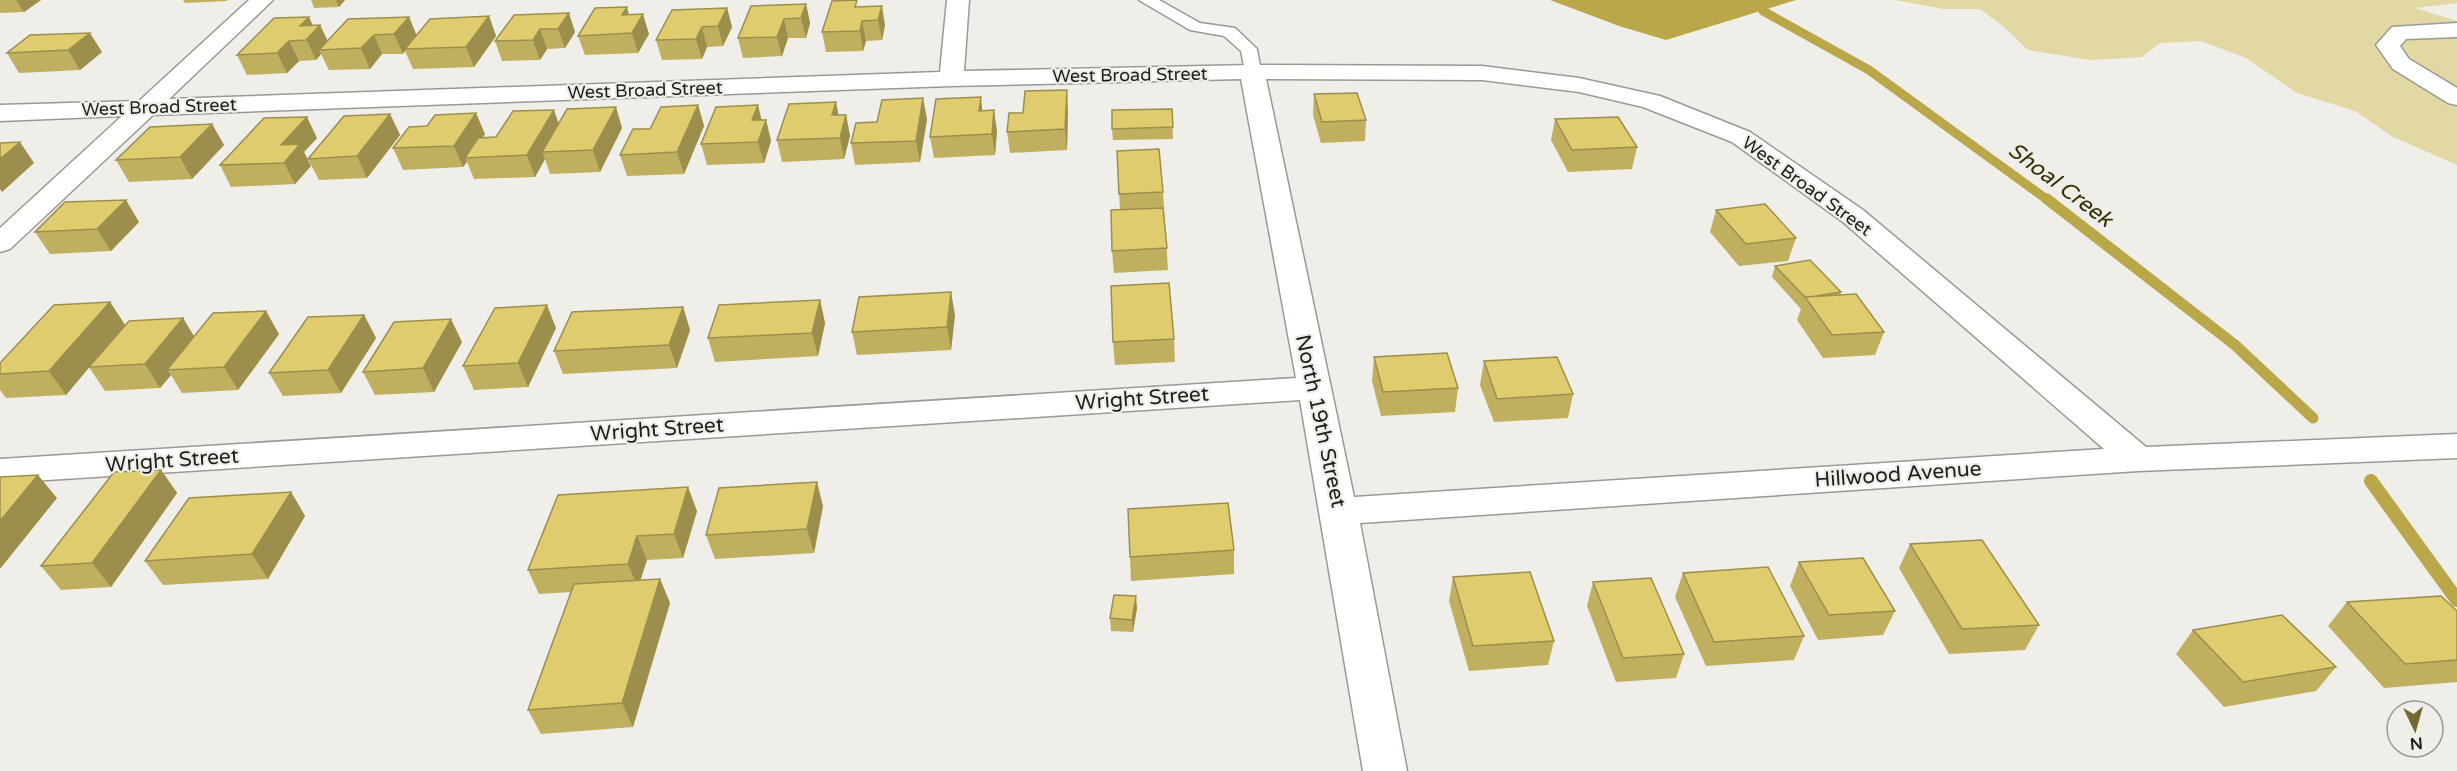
<svg xmlns="http://www.w3.org/2000/svg" width="2457" height="771" font-family="'Varela Round',sans-serif">
	<rect width="100%" height="100%" fill="#efeee8"/>
	<path fill="#e2d8a3" d="M1895 0H2457V3L2415 8 2457 21V165L2393 137 2355 111 2297 93 2246 58 2201 41 2160 43 2142 57 2090 60 2028 50 2004 27 1980 9H1944Z"/>
	<path fill="#baa749" d="M1550 0H1796L1666 40 1619 26Z"/>
	<g fill="none" stroke-linecap="round" stroke-linejoin="round">
		<path stroke="#baa749" stroke-width="9" d="M1763 11 1869 70 2049 201"/>
		<path stroke="#baa749" stroke-width="11" d="M2047 199 2235 345 2313 418"/>
		<path stroke="#baa749" stroke-width="14" d="M2371 481 2457 600"/>
		<defs>
			<path id="lane" d="M1139 0H1159L1200 23 1235 28 1257 49 1261 72 1258 76H1246L1241 51 1224 36 1190 30Z"/>
			<path id="street" d="M249 0H273L169 99 940 72 947 0H969L964 71 1252 65 1482 66 1579 78 1660 96 1750 132 1863 210 2146 447 2457 434V458L2138 471 1360 523 1407 771H1363L1300 400 0 483V459L1296 378 1241 79 951 86 153 115 10 249 0 252V228L122 116 0 121V105L139 101ZM1266 79 1482 80 1579 92 1643 107 1732 142 1843 222 2104 449 1354 497Z
				M2457 23V37L2406 39 2400 46 2409 59 2457 88V105L2448 103 2393 69 2376 45 2392 27Z"/>
		</defs>
		<use href="#lane" stroke="#9a9993" stroke-width="3"/>
		<use href="#street" stroke="#9a9993" stroke-width="3"/>
		<use href="#lane" fill="#fff" fill-rule="evenodd"/>
		<use href="#street" fill="#fff" fill-rule="evenodd"/>
	</g>
	<path fill="#c0af5f" d="M0 0H41L24 12 0 13Z
		M183 0H228L226 1 185 3Z
		M311 0H347H345L339 7 314 8Z
		M806 4 810 23 806 38H788L782 56 743 58 738 38Z
		M859 7 885 25 882 40 866 41 863 51 826 52 822 32Z
		M727 8 732 27 723 46 707 47 702 59 662 60 656 40Z
		M514 15 575 32 565 48 547 49 540 60 502 61 495 41Z
		M629 15 649 34 638 53 585 55 578 36Z
		M489 16 496 36 474 67 413 69 405 51 403 54H382L370 69 329 70 321 54 316 60 299 61 287 73 247 75 237 55 313 26 320 25 328 41 409 17 416 35Z
		M30 35 102 52 80 70 19 73 7 53Z
		M1314 94 1366 120 1365 141 1321 143 1313 115Z
		M698 105 704 126 684 174 627 176 620 155 650 129Z
		M1172 109 1173 139 1113 140 1112 129Z
		M982 111 997 131 995 155 934 158 930 137Z
		M1068 111 1067 150 1010 153 1007 132Z
		M390 114 400 135 367 178 319 180 308 159Z
		M839 115H846L850 136 844 159 782 162 777 140Z
		M927 119 920 162 855 165 851 143 877 122Z
		M1555 119 1637 147 1632 169 1568 172 1551 140Z
		M762 120H766L771 141 764 163 707 165 701 144Z
		M212 124 224 145 192 179 129 182 116 160Z
		M559 124 622 128 600 172 550 174 545 159 535 177 474 179 467 162 463 167 403 170 393 148 485 134 482 138 496 137Z
		M317 138 304 152 311 166 295 184 231 187 220 165Z
		M1117 151 1163 192 1168 270 1114 273 1112 251 1120 210Z
		M1716 210 1796 238 1788 261 1739 266 1710 232Z
		M139 222 111 251 50 254 35 232Z
		M1775 266 1841 292 1840 295 1884 332 1875 355 1823 358 1797 320 1801 309 1772 277Z
		M820 300 825 323 818 356 715 362 708 338Z
		M110 302 125 325 93 362 194 336 279 334 238 390 182 393 171 375 160 388 105 391 89 367 66 395 6 398 0 390V363Z
		M683 307 690 330 677 368 563 374 554 351Z
		M364 315 376 338 341 393 283 396 269 373Z
		M955 315 951 350 857 355 852 332Z
		M556 328 528 387 474 390 463 366Z
		M1174 339 1175 362 1115 365 1113 342Z
		M462 342 434 392 375 395 363 372Z
		M1374 357 1458 388 1455 412 1381 416 1372 381Z
		M1484 361 1573 394 1568 418 1494 422 1480 385Z
		M161 470 177 493 111 587 61 590 41 566Z
		M291 492 305 516 268 579 163 585 145 561Z
		M823 506 814 553 715 559 706 535Z
		M697 511 683 558 647 560 640 580 660 579 670 603 633 727 541 734 528 710 571 592 539 594 528 570Z
		M1910 544 2039 625 2025 650 1949 654 1899 568Z
		M1234 550V574L1131 581 1130 557Z
		M1799 562 1895 611 1883 635 1818 640 1790 586Z
		M1683 573 1804 636 1794 660 1706 666 1675 597Z
		M1453 577 1554 641 1548 665 1469 671 1449 601Z
		M1593 582 1684 654 1676 678 1616 682 1587 606Z
		M2347 602 2457 611V682L2384 688 2328 626Z
		M1137 608 1133 632 1111 631 1110 618Z
		M2193 630 2336 667 2316 691 2224 707 2176 654Z"/>
	<path fill="#9c8f4e" d="M16 0H41L24 12Z
		M336 0H345L339 7Z
		M806 4 810 23 806 38 801 18Z
		M882 6 885 25 882 40 878 20Z
		M627 7 632 27 628 34 622 15Z
		M727 8 732 27 723 46 718 26Z
		M569 13 575 32 565 48 558 29Z
		M643 14 649 34 638 53 632 33Z
		M489 16 496 36 474 67 466 47Z
		M309 17 315 30 320 25 329 45 319 50 321 54 316 60 300 26Z
		M409 17 417 36 405 49V51L403 54 394 34Z
		M784 19 788 38 782 56 777 37Z
		M862 21 866 41 863 51 860 31Z
		M702 27 707 47 702 59 696 39Z
		M540 29 547 49 540 60 533 40Z
		M90 33 102 52 80 70 68 50Z
		M374 35 382 54 370 69 361 48Z
		M289 41 299 61 287 73 277 53Z
		M1067 90 1068 111 1067 150 1065 129Z
		M981 97 983 118 979 111Z
		M923 98 927 119 920 162 916 141Z
		M836 102 840 122 832 115Z
		M698 105 704 126 684 174 677 152Z
		M758 105 763 126 752 120Z
		M616 107 622 128 600 172 593 150Z
		M554 110 561 130 542 152 545 159 535 177 527 155Z
		M994 110 997 131 995 155 992 134Z
		M476 113 485 134 469 158H465L467 162 463 167 454 146Z
		M390 114 400 135 367 178 357 156Z
		M846 115 850 136 844 159 840 138Z
		M307 117 317 138 304 152 311 166 295 184 284 163 281 145Z
		M766 120 771 141 764 163 758 142Z
		M212 124 224 145 192 179 180 157Z
		M20 142 34 163 2 192 0 189V159Z
		M126 200 139 222 111 251 97 229Z
		M951 292 955 315 951 350 947 327Z
		M820 300 825 323 818 356 812 333Z
		M110 302 125 325 66 395 49 371Z
		M547 305 556 328 528 387 518 363Z
		M683 307 690 330 677 368 669 345Z
		M266 311 279 334 238 390 224 367Z
		M364 315 376 338 341 393 328 370Z
		M183 318 197 341 167 370 171 375 160 388 145 364Z
		M451 319 462 342 434 392 423 368Z
		M161 470 177 493 111 587 92 563Z
		M38 475 57 498 0 569V521Z
		M817 482 823 506 814 553 807 529Z
		M688 487 697 511 683 558 674 534Z
		M291 492 305 516 268 579 252 554Z
		M637 536 647 560 638 588 628 564Z
		M660 579 670 603 633 727 622 703Z
		M1136 596 1137 608 1133 632 1132 620Z"/>
	<path fill="#dfcc6f" stroke="#9c8f4e" stroke-width="1.5" d="M857 0 855 7 882 6 878 20 862 21 860 31 822 32 832 1Z
		M806 4 801 18 784 19 777 37 738 38 751 6Z
		M627 7 622 15 643 14 632 33 578 36 595 8Z
		M727 8 718 26 702 27 696 39 656 40 672 10Z
		M569 13 558 29H540L533 40 495 41 514 15Z
		M489 16 466 47 405 49 430 19Z
		M309 17 300 26 320 25 306 40 289 41 277 53 237 55 274 18Z
		M409 17 394 34 374 35 361 48 319 50 348 19Z
		M90 33 68 50 7 53 30 35Z
		M1067 90 1065 129 1007 132 1009 113H1023L1025 91Z
		M1357 93 1366 120 1322 122 1314 94Z
		M981 97 979 111 994 110 992 134 930 137 936 99Z
		M923 98 916 141 851 143 856 123 877 122 882 100Z
		M836 102 832 115H846L840 138 777 140 789 104Z
		M698 105 677 152 620 155 633 129H650L661 107Z
		M758 105 752 120H766L758 142 701 144 716 107Z
		M616 107 593 150 542 152 567 109Z
		M1172 109 1173 127 1112 129V110Z
		M554 110 527 155 465 158 478 138 496 137 513 111Z
		M476 113 454 146 393 148 409 127 427 126 435 115Z
		M390 114 357 156 308 159 344 116Z
		M307 117 281 145 300 144 284 163 220 165 264 118Z
		M1618 117 1637 147 1572 150 1555 119Z
		M212 124 180 157 116 160 150 127Z
		M20 142 0 159V143Z
		M1159 149 1163 192 1119 194 1117 151Z
		M126 200 97 229 35 232 65 202Z
		M1765 204 1796 238 1746 244 1716 210Z
		M1163 208 1167 248 1112 251 1111 210Z
		M1810 260 1841 292 1816 296 1805 297 1806 298 1775 266Z
		M1169 283 1174 339 1113 342 1111 286Z
		M951 292 947 327 852 332 859 297Z
		M1856 294 1884 332 1832 335 1805 297Z
		M820 300 812 333 708 338 719 305Z
		M110 302 49 371 0 374V363L54 305Z
		M547 305 518 363 463 366 495 308Z
		M683 307 669 345 554 351 572 312Z
		M266 311 224 367 167 370 213 313Z
		M364 315 328 370 269 373 308 317Z
		M183 318 145 364 89 367 129 321Z
		M451 319 423 368 363 372 394 322Z
		M1447 353 1458 388 1383 392 1374 357Z
		M1557 357 1573 394 1497 399 1484 361Z
		M161 470 92 563 41 566 114 472Z
		M38 475 0 521V477Z
		M817 482 807 529 706 535 719 488Z
		M688 487 674 534 637 536 628 564 528 570 558 495Z
		M291 492 252 554 145 561 189 498Z
		M1228 503 1234 550 1130 557 1128 509Z
		M1982 540 2039 625 1962 629 1910 544Z
		M1863 558 1895 611 1829 615 1799 562Z
		M1768 567 1804 636 1714 642 1683 573Z
		M1530 572 1554 641 1473 646 1453 577Z
		M1651 578 1684 654 1623 658 1593 582Z
		M660 579 622 703 528 710 574 584Z
		M1114 595 1136 596 1132 620 1110 618Z
		M2441 596 2457 611V660L2405 664 2347 602Z
		M2282 615 2336 667 2243 682 2193 630Z"/>
	<g text-anchor="middle" stroke-width="4.5" stroke-linejoin="round" paint-order="stroke">
		<g font-size="18" fill="#1e1e1c" stroke="#efeee8">
			<text transform="translate(1130 75) rotate(-1)" y="6">West Broad Street</text>
			<text transform="translate(645 90) rotate(-2)" y="6">West Broad Street</text>
			<text transform="translate(159 107) rotate(-2)" y="6">West Broad Street</text>
			<text transform="translate(1807 186) rotate(36)" y="6">West Broad Street</text>
		</g>
		<g font-size="21" fill="#1e1e1c" stroke="#efeee8">
			<text transform="translate(1142 398) rotate(-4)" y="7">Wright Street</text>
			<text transform="translate(1321 421) rotate(78)" y="7">North 19th Street</text>
			<text transform="translate(657 429) rotate(-4)" y="7">Wright Street</text>
			<text transform="translate(172 460) rotate(-4)" y="7">Wright Street</text>
			<text transform="translate(1898 474) rotate(-4)" y="7">Hillwood Avenue</text>
		</g>
		<g font-size="22" font-style="italic" fill="#393107" stroke="#efeee8">
			<text transform="translate(2061 184) rotate(37)" y="8">Shoal Creek</text>
		</g>
	</g>
	<g transform="translate(2415 729) rotate(175)"><circle r="28" fill="#efeee8" stroke="#9b9b96" stroke-width="1.5"/>
	<path d="M0-4.5L10 22L0 15L-10 22Z" fill="#736835"/>
	<text y="-9" font-size="16" font-weight="bold" text-anchor="middle" fill="#1e1e1c">N</text>
	</g>
</svg>
